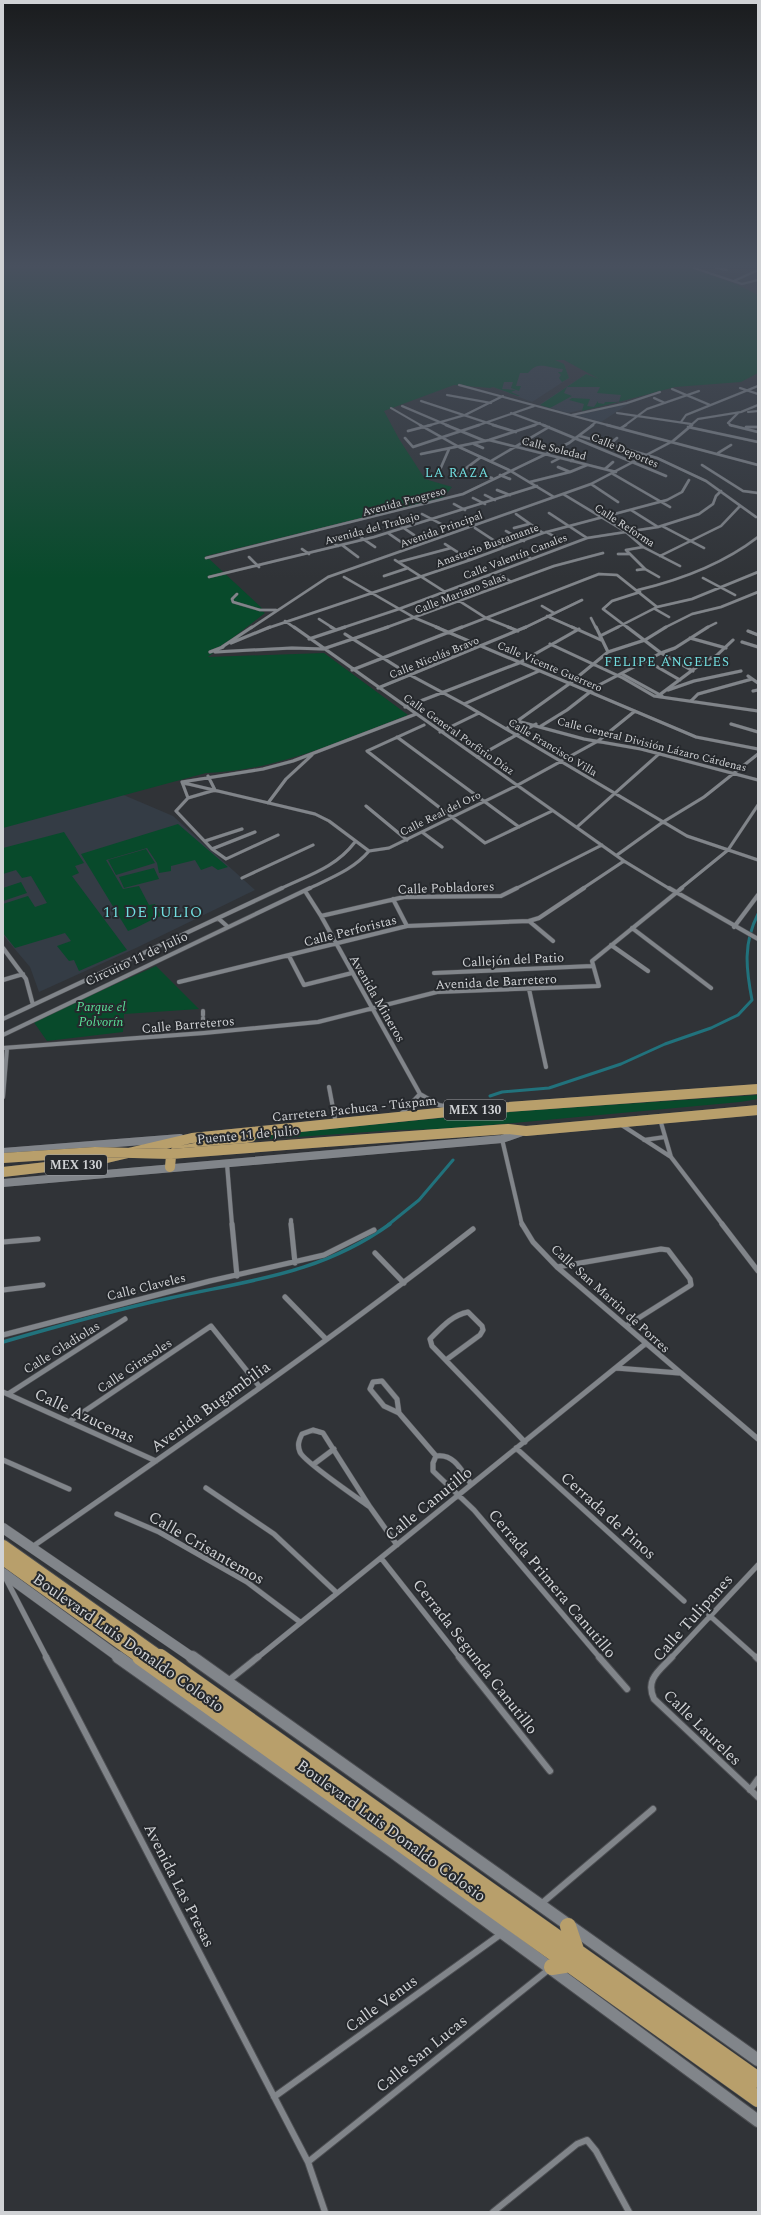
<svg xmlns="http://www.w3.org/2000/svg" width="761" height="2215" font-family="Spectral,serif">
	<rect width="100%" height="100%" fill="#303337"/>
	<path fill="#343c45" d="M547 357 564 364 569 378 532 402 493 387Z
		M586 374 626 392 637 397 568 413 539 405Z
		M630 403 601 422 575 415Z
		M119 793 173 816 255 890 136 948 39 992 30 967 3 935V821Z"/>
	<path fill="#084a2b" d="M3 268H691L736 284 758 295V373L741 382 675 387 619 402 621 395 597 393 600 387H567L564 393 572 396 550 408 540 405 586 374 599 379 564 360H555L564 364 569 378 562 382 559 378 561 375 558 372H562L563 369C548 368 538 360 528 373H520L516 386H521L519 391 511 388 513 382H504L502 389 516 390 511 392 520 396H518L493 387 490 388 454 385 384 411 399 439 425 479 452 487 443 498 206 556 265 611H262L265 613 208 657 324 653 408 715C343 740 276 771 206 773L3 828Z
		M572 398 590 399 587 406 594 407 598 401V403L604 404 605 402H618L582 411 584 404 569 400Z
		M178 824 228 867 218 870 212 866 201 870 195 860 171 866V871L159 873 157 863 147 848 106 860 123 889 139 886 149 905 155 904 161 916C149 920 140 927 128 931L81 854Z
		M64 832 84 863 75 866 79 873 72 876 127 950 79 971 74 960 69 961 57 946 71 941 65 933 15 948 3 933V904L28 896 35 907 47 903 31 876 22 878 16 870 3 874V848Z
		M146 849 155 863 116 875 108 860Z
		M154 868 159 879 124 888 119 877Z
		M21 882 27 893 3 901V888Z
		M156 966 199 1009 124 1014 123 1032 47 1041 33 1021Z
		M758 1095V1099L740 1102 447 1129 396 1130 240 1141 268 1134 519 1111Z"/>
	<g fill="none" stroke-linecap="round" stroke-linejoin="round">
		<path stroke="#21727c" stroke-width="3" d="M490 1096 502 1092 549 1088 621 1064 665 1044 711 1028 738 1015 752 1000C746 969 743 943 758 914
			M388 1225 419 1200 453 1160"/>
		<path stroke="#21727c" stroke-width="3.5" d="M3 1342C58 1326 114 1310 170 1298 251 1280 320 1274 390 1224"/>
		<defs>
			<path id="street-far5" d="M694 268 742 284 758 280
				M716 268 727 270
				M734 281 758 270
				M459 385 611 426
				M740 388 758 394
				M672 389 710 405
				M447 395 491 403
				M654 398 665 403
				M421 401 497 426
				M402 406 449 426
				M391 408 422 426
				M748 412 758 411
				M511 413 546 426
				M617 413 691 424
				M572 415 627 403 660 392
				M681 422 686 415 758 386
				M728 423 732 426
				M728 423 738 413
				M427 426 465 415 503 396
				M476 426 534 406
				M532 426 540 423
				M591 426 596 422
				M624 426 647 409 699 391
				M690 426 698 419 741 412 758 405"/>
			<path id="street-far4" d="M420 425 459 447 509 470 554 497
				M446 425 485 441
				M493 425 516 432
				M543 425 666 476
				M607 425 758 465
				M730 425 758 432
				M688 427 758 442
				M746 427H758
				M621 428 626 425
				M408 431 431 425
				M580 436 657 458 706 481 756 517
				M405 438 413 447 479 425
				M489 440 616 472
				M474 444 483 448
				M610 444 617 438
				M718 453 731 445
				M421 454 489 440 535 425
				M491 461 549 427
				M571 461 577 454
				M552 462 560 458
				M702 465 743 491 758 493
				M558 467 570 472
				M605 469 613 462
				M439 472 449 449
				M613 474 670 507
				M479 475 492 478
				M500 475 510 479
				M453 478 481 457
				M530 482 570 472 587 465
				M591 484 618 502
				M497 490 510 495
				M563 494 626 532 643 547 680 566
				M485 495 495 500
				M473 498 485 504
				M454 504 465 510
				M631 510 658 527
				M549 513 587 538
				M422 514 445 526
				M516 514 543 533
				M395 522 414 535
				M662 526 704 548
				M475 528 504 547
				M514 528 529 524
				M506 531 524 541
				M546 532 565 542
				M388 533 401 542
				M356 534 375 547
				M330 540 338 546
				M445 544 470 560
				M342 545 358 557
				M302 549 309 554
				M626 550 645 569 659 577
				M626 550 643 547
				M522 552 530 558
				M618 554H630
				M660 556 721 526 740 506
				M249 557 259 567
				M206 558 463 494 569 443 593 425
				M395 560 486 618 511 628
				M399 562 451 548
				M637 570 645 569
				M501 575 511 582
				M384 576 408 568
				M209 577 374 537 537 486
				M344 577 415 618 439 628
				M703 578 735 595
				M638 590C680 580 723 564 758 537
				M237 594 232 599 233 602 260 610H276
				M542 606 554 613
				M655 609 669 617
				M547 616 574 628
				M591 618 596 628
				M319 619 333 628
				M285 621 295 628
				M251 628 328 577 591 484 673 441 692 425
				M268 628 470 560 543 533 667 500 682 492 689 480
				M342 628 399 609 587 538 658 527 699 514 713 504 716 496 721 491
				M385 628 554 566 603 553
				M460 628 599 574 617 575 657 607
				M524 628 582 600
				M616 628 657 607 692 599 758 572
				M628 628 603 609 612 601 640 592
				M664 628 692 614 721 607 758 592
				M706 628 716 623"/>
			<path id="street-far3" d="M294 627 624 861 670 889
				M331 627 336 630
				M436 627 696 737 758 749
				M508 627 518 631
				M572 627 601 640
				M596 627 608 652
				M627 627 661 653 693 671
				M748 631 758 635
				M345 634 410 675 464 704 687 836 758 860
				M600 636 618 627
				M690 638 726 648
				M309 639 345 627
				M742 642 758 647
				M231 643 270 627
				M550 644 623 678 654 696 758 711
				M222 647 252 627
				M210 652 223 647
				M215 652 292 648 323 649 388 627
				M647 661 680 680
				M352 670 462 627
				M622 674 662 696
				M748 676 758 683
				M378 688 526 627
				M668 690 694 681 741 671
				M753 691 758 690
				M658 696 706 660 716 656 733 640
				M691 701 698 694 752 679
				M464 704 539 671
				M405 707 519 663 579 629
				M517 721 584 739 641 749 758 780
				M731 724 758 732
				M424 725 367 751 485 843 552 811
				M541 726 567 710 599 685 661 653 675 648 708 627
				M506 729 569 684 608 652 645 640 666 627
				M440 732 479 713
				M397 737 519 827
				M477 757 536 724
				M182 782 263 769 293 761 416 714
				M182 782 188 798 176 811 212 849 226 859 278 835
				M184 783 315 814 329 821 369 851
				M188 798 215 790 208 776
				M268 803 286 779 312 755
				M366 806 407 840
				M577 827 660 753
				M422 832 442 847
				M205 841 242 829
				M212 849 255 832
				M369 851 389 848 516 786 598 741 635 711
				M617 855 663 822 704 797 758 754
				M242 878 313 845
				M280 889C309 875 335 868 355 842
				M308 889C330 878 353 870 369 851
				M515 889 602 845
				M582 889 624 861
				M680 889 728 850 758 805"/>
			<path id="street-far2" d="M669 888 758 939
				M305 891 321 916 420 1094 439 1105 453 1108
				M393 899 407 926
				M321 916 404 897 501 896 517 888
				M219 919 228 927
				M529 921 553 941
				M734 927 758 895
				M632 928 711 988
				M611 945 648 971
				M3 948 26 979 33 1005
				M289 956 304 985 352 973
				M434 973 592 966
				M3 980 23 974
				M179 982 407 926 529 921 539 918 584 888
				M529 989 546 1067
				M203 1011V1015
				M203 1018V1024
				M3 1019 282 888
				M3 1035 310 888
				M3 1048 204 1033 318 1022 437 992 599 986 592 961 682 888
				M329 1087 336 1124
				M3 1097 7 1048
				M401 1114 420 1094
				M660 1119 671 1157
				M620 1124 671 1157 723 1225
				M502 1139 522 1225
				M644 1140 665 1137
				M227 1164 232 1225
				M291 1220V1225"/>
			<path id="street-far1" d="M232 1224 237 1276
				M291 1224 295 1263
				M522 1224 533 1242 557 1267 758 1439
				M722 1224 758 1271
				M3 1242 38 1239
				M375 1253 404 1283
				M557 1267 661 1249 668 1250 690 1279 691 1285 626 1326
				M3 1290 43 1285
				M285 1297 325 1338
				M3 1335 210 1281 324 1255 374 1230
				M446 1360 480 1335 483 1330 482 1326 468 1312C452 1315 441 1328 430 1339L432 1346 525 1442
				M616 1368 679 1373
				M382 1381 397 1399 399 1413 384 1406 370 1389 373 1382Z
				M3 1392 156 1461
				M8 1394 125 1319
				M399 1413 436 1456
				M70 1421 211 1326 259 1386
				M313 1430 323 1433 370 1507C359 1499 303 1461 300 1452 297 1445 299 1440 302 1434Z
				M516 1448 684 1601
				M3 1460 69 1489
				M314 1464 334 1449
				M471 1484C462 1471 454 1453 436 1456L433 1463V1471L474 1510 600 1658
				M206 1488 274 1534 337 1593
				M370 1507 397 1545
				M117 1514 159 1532 247 1582 300 1622
				M32 1547C181 1444 330 1341 473 1229
				M381 1558 460 1658
				M6 1579 47 1658
				M709 1615 757 1658
				M257 1658 645 1344
				M671 1658 758 1565"/>
			<path id="street" d="M46 1657 308 2162 325 2212
				M459 1657 550 1771
				M599 1657 627 1689
				M672 1657C659 1671 645 1679 654 1699L758 1797
				M756 1657 758 1659
				M228 1681 258 1657
				M750 1790 758 1779
				M541 1904 653 1809
				M274 2097 501 1934
				M308 2162 548 1970
				M493 2212 577 2144 587 2140 596 2151 629 2212"/>
			<path id="secondary-far2" d="M3 1152 180 1138
				M3 1183 502 1139 525 1131"/>
			<path id="secondary-far1" d="M3 1528 193 1658
				M3 1573 120 1658"/>
			<path id="secondary" d="M118 1657 393 1852 758 2121
				M192 1657 758 2060"/>
			<path id="primary-far2" d="M325 1142 508 1129 526 1131 758 1110
				M170 1167 171 1156 175 1152 251 1137
				M3 1172 90 1162 192 1138 467 1110 758 1089"/>
			<path id="primary-far1" d="M3 1546 161 1658
				M3 1559 141 1658"/>
			<path id="primary" d="M140 1657 758 2099
				M160 1657 758 2080
				M568 1926 577 1953
				M552 1967 571 1964"/>
		</defs>
		<use href="#street-far5" stroke="#4c4e52" stroke-width="2.5"/>
		<use href="#street-far4" stroke="#4c4e52" stroke-width="3"/>
		<use href="#street-far3" stroke="#4c4e52" stroke-width="3.5"/>
		<use href="#street-far2" stroke="#4c4e52" stroke-width="5"/>
		<use href="#street-far1" stroke="#4c4e52" stroke-width="6"/>
		<use href="#street" stroke="#4c4e52" stroke-width="8"/>
		<use href="#secondary-far2" stroke="#4c4e52" stroke-width="8"/>
		<use href="#secondary-far1" stroke="#4c4e52" stroke-width="11"/>
		<use href="#secondary" stroke="#4c4e52" stroke-width="14"/>
		<use href="#primary-far2" stroke="#4c4e52" stroke-width="10"/>
		<use href="#primary-far1" stroke="#4c4e52" stroke-width="14"/>
		<use href="#primary" stroke="#4c4e52" stroke-width="17"/>
		<use href="#street-far5" stroke="#81858a" stroke-width="2"/>
		<use href="#street-far4" stroke="#81858a" stroke-width="2.5"/>
		<use href="#street-far3" stroke="#81858a" stroke-width="3"/>
		<use href="#street-far2" stroke="#81858a" stroke-width="4"/>
		<use href="#street-far1" stroke="#81858a" stroke-width="5"/>
		<use href="#street" stroke="#81858a" stroke-width="6"/>
		<use href="#secondary-far2" stroke="#81858a" stroke-width="8"/>
		<use href="#secondary-far1" stroke="#81858a" stroke-width="10"/>
		<use href="#secondary" stroke="#81858a" stroke-width="12"/>
		<use href="#primary-far2" stroke="#b89f6b" stroke-width="10"/>
		<use href="#primary-far1" stroke="#b89f6b" stroke-width="12"/>
		<use href="#primary" stroke="#b89f6b" stroke-width="16"/>
		<defs>
			<path id="primary-bridge" d="M3 1158 95 1152 171 1154 325 1142"/>
		</defs>
		<use href="#primary-bridge" stroke="#4c4e52" stroke-width="10" stroke-linecap="butt"/>
		<use href="#primary-bridge" stroke="#b89f6b" stroke-width="10"/>
	</g>
	<linearGradient id="sky" x2="0" y2="1"><stop stop-color="#1a1c1e"/><stop offset="0.46" stop-color="#48505e"/><stop offset="1" stop-color="#48505e" stop-opacity="0"/></linearGradient>
	<rect width="761" height="578" fill="url(#sky)"/>
	<g text-anchor="middle" stroke-width="4" stroke-linejoin="round" paint-order="stroke">
		<g font-size="11" fill="#d0d2d5" stroke="#26292d">
			<text transform="translate(554 448) rotate(14)" y="4">Calle Soledad</text>
			<text transform="translate(625 450) rotate(23)" y="4">Calle Deportes</text>
			<text transform="translate(404 501) rotate(-15)" y="4">Avenida Progreso</text>
			<text transform="translate(625 525) rotate(33)" y="4">Calle Reforma</text>
			<text transform="translate(372 528) rotate(-15)" y="4">Avenida del Trabajo</text>
			<text transform="translate(441 529) rotate(-20)" y="4">Avenida Principal</text>
			<text transform="translate(487 545) rotate(-20)" y="4">Anastacio Bustamante</text>
			<text transform="translate(515 556) rotate(-21)" y="4">Calle Valentín Canales</text>
			<text transform="translate(460 593) rotate(-21)" y="4">Calle Mariano Salas</text>
			<text transform="translate(434 657) rotate(-22)" y="4">Calle Nicolás Bravo</text>
			<text transform="translate(550 666) rotate(23)" y="4">Calle Vicente Guerrero</text>
			<text transform="translate(459 734) rotate(35)" y="4">Calle General Porfirio Díaz</text>
			<text transform="translate(652 744) rotate(14)" y="4">Calle General División Lázaro Cárdenas</text>
			<text transform="translate(553 747) rotate(31)" y="4">Calle Francisco Villa</text>
			<text transform="translate(440 813) rotate(-26)" y="4">Calle Real del Oro</text>
		</g>
		<g fill="#26292d" stroke="#9d9fa3" stroke-width="1">
			<rect x="444" y="1100" width="62" height="20" rx="3"/>
			<rect x="45" y="1155" width="62" height="20" rx="3"/>
		</g>
		<g font-size="12" font-weight="bold" fill="#d0d2d5">
			<text x="475" y="1114">MEX 130</text>
			<text x="76" y="1169">MEX 130</text>
		</g>
		<g font-size="13" letter-spacing="1" fill="#72dee0" stroke="#26292d">
			<text x="457" y="477">LA RAZA</text>
			<text x="667" y="666">FELIPE ÁNGELES</text>
		</g>
		<g font-size="13" fill="#d0d2d5" stroke="#26292d">
			<text transform="translate(446 887) rotate(-2)" y="5">Calle Pobladores</text>
			<text transform="translate(350 930) rotate(-14)" y="5">Calle Perforistas</text>
			<text transform="translate(136 958) rotate(-25)" y="5">Circuito 11 de Julio</text>
			<text transform="translate(513 959) rotate(-3)" y="5">Callejón del Patio</text>
			<text transform="translate(496 981) rotate(-3)" y="5">Avenida de Barretero</text>
			<text transform="translate(378 998) rotate(60)" y="5">Avenida Mineros</text>
			<text transform="translate(188 1024) rotate(-5)" y="5">Calle Barreteros</text>
			<text transform="translate(354 1108) rotate(-6)" y="5">Carretera Pachuca - Túxpam</text>
			<text transform="translate(248 1134) rotate(-5)" y="5">Puente 11 de julio</text>
			<text transform="translate(146 1286) rotate(-14)" y="5">Calle Claveles</text>
			<text transform="translate(611 1298) rotate(42)" y="5">Calle San Martin de Porres</text>
			<text transform="translate(61 1347) rotate(-32)" y="5">Calle Gladiolas</text>
			<text transform="translate(134 1365) rotate(-34)" y="5">Calle Girasoles</text>
		</g>
		<g font-size="13" font-style="italic" fill="#5ae098" stroke="#26292d">
			<text x="101" y="1011">Parque el<tspan x="101" dy="15">Polvorín</tspan></text>
		</g>
		<g font-size="15" letter-spacing="1" fill="#72dee0" stroke="#26292d">
			<text x="153" y="917">11 DE JULIO</text>
		</g>
		<g font-size="16" fill="#d0d2d5" stroke="#26292d">
			<text transform="translate(210 1406) rotate(-36)" y="6">Avenida Bugambilia</text>
			<text transform="translate(85 1415) rotate(25)" y="6">Calle Azucenas</text>
			<text transform="translate(428 1503) rotate(-39)" y="6">Calle Canutillo</text>
			<text transform="translate(609 1515) rotate(42)" y="6">Cerrada de Pinos</text>
			<text transform="translate(207 1547) rotate(30)" y="6">Calle Crisantemos</text>
			<text transform="translate(553 1583) rotate(50)" y="6">Cerrada Primera Canutillo</text>
			<text transform="translate(692 1617) rotate(-48)" y="6">Calle Tulipanes</text>
			<text transform="translate(129 1642) rotate(35)" y="6">Boulevard Luis Donaldo Colosio</text>
			<text transform="translate(476 1656) rotate(52)" y="6">Cerrada Segunda Canutillo</text>
			<text transform="translate(703 1727) rotate(44)" y="6">Calle Laureles</text>
			<text transform="translate(392 1830) rotate(36)" y="6">Boulevard Luis Donaldo Colosio</text>
			<text transform="translate(180 1885) rotate(63)" y="6">Avenida Las Presas</text>
			<text transform="translate(381 2003) rotate(-36)" y="6">Calle Venus</text>
			<text transform="translate(421 2053) rotate(-39)" y="6">Calle San Lucas</text>
		</g>
	</g>
	<rect width="761" height="2215" fill="none" stroke="#d0d2d5" stroke-width="8"/>
</svg>
